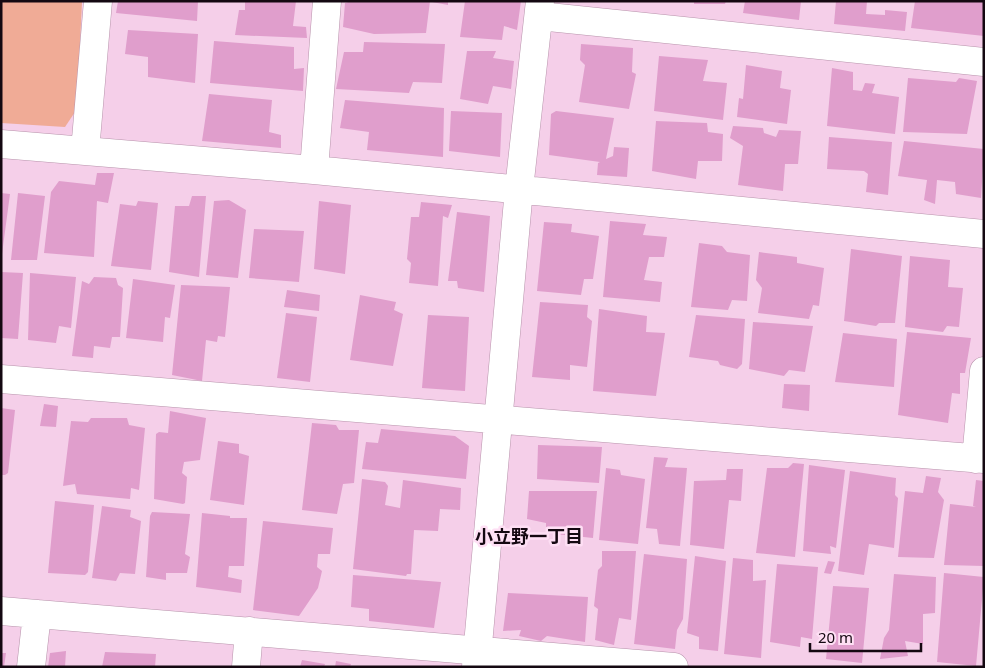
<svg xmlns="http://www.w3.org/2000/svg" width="985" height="668" font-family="'Noto Sans','Noto Sans JP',sans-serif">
	<rect width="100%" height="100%" fill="#f5cfe9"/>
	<path fill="#f0ab96" d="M1 1 82 2 77 109 65 127 1 123Z"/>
	<path fill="#e09ecc" d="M118 1H198L197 21 116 13Z
		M245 1H296L293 26 306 27 307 38 235 35 239 10H245Z
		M352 1H430L426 33 374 34 343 27 345 3Z
		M432 1H448V5L432 2Z
		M465 1H521L517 30 504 26 502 40 460 37Z
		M694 1H726L725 4H694Z
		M745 1H801L799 20 743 13Z
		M836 1H867L866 14 885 15V10L907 12 905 31 834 24Z
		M915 1H984V36L911 28Z
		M128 30 198 34 195 83 148 77V57L125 54Z
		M214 41 294 47V69L304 68 303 91 210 83Z
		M364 42 445 44 442 83 413 82 409 93 336 89 344 52H363Z
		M581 44 633 48 632 72 636 74 629 109 579 102 585 65 580 60Z
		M467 51H496L493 58 514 61 511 89 493 86 488 104 460 99Z
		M659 56 708 60 703 81 727 83 723 120 654 111Z
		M746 65 782 71 780 88 791 90 787 124 737 117 739 98 743 99Z
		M832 68 853 72V90L862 91 865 83 875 84 872 93 899 97 895 134 827 126Z
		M908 78 956 82 959 78 977 81 967 134 903 132Z
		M209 94 272 100 269 132 281 135V148L202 141Z
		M345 100 444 108 443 157 367 150 369 132 340 128Z
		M451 111 502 113 500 157 449 151Z
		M556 111 614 118 606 159 613 156 614 147 629 148 627 177 597 175 598 163 600 162 549 155 551 114Z
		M656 121 707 123 708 132 723 134 722 161H698L696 179 652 171Z
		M733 126 763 128 764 133 776 137 779 130 801 131 798 164H785L783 191 738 185 743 146 730 138Z
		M829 137 892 142 888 195 866 192 868 174 864 171 827 169Z
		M904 141 984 149 981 198 956 194 955 182 937 180 935 204 924 200 927 180 898 176Z
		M97 173H114L108 203 97 201 94 257 44 253 51 192 59 181 95 185Z
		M1 193 10 194 2 254H1Z
		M18 193 45 196 37 260H11Z
		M192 196H206L199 277 169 272 175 206H189Z
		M229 200 246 210 238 278 206 275 214 201Z
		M138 201 158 203 151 270 111 266 120 204 136 206Z
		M319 201 351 205 345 274 314 269Z
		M421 202 452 205 448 218 443 216 438 286 409 283 411 263 407 259 411 217H419Z
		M457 212 490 216 484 292 458 288 457 281H448Z
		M610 221 646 224 643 235 667 237 664 257H649L644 280 662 282 660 302 603 297Z
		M544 222 572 224 571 232 599 236 593 279H584L581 295 537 291Z
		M254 229 304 231 299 282 249 278Z
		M699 243 722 246 727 252 750 255 747 301 732 300 728 310 691 307Z
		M851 249 902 256 895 323H879L876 326 844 321Z
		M759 252 797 257V263L824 268 819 306 813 305 809 319 758 313 762 288 756 280Z
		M910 256 950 260 948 287 963 288 959 327 947 326 943 332 905 327Z
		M1 272 23 273 18 339 1 338Z
		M30 273 76 277 71 328 59 326 56 343 28 340Z
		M94 277 116 278 118 285 123 288 120 337H112L110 348 94 346 93 358 72 356 82 281 89 284Z
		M133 279 175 285 170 318 165 317 163 342 126 338Z
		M181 285 230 287 225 337 218 336 217 342 206 340 202 381 172 375Z
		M287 290 320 295 319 311 284 307Z
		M360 295 396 302 394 310 403 314 393 366 350 360Z
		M540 302 588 305 587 317 592 321 587 367 570 365V380L532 377Z
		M599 309 647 316 646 332 665 333 656 396 593 391Z
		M286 313 317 317 310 382 277 378Z
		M428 315 469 317 465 391 422 388Z
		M696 315 745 319 742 364 737 369 720 365 718 361 689 357Z
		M753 322 813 326 805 372 789 370 784 376 749 369Z
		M907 332 971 338 965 373H960V394L952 393 948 423 898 415Z
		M843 333 897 339 894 387 835 382Z
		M784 384 810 385 809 411 782 408Z
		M44 404 58 406 56 427 40 426Z
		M1 408 15 410 8 473 5 475H1Z
		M170 411 206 418 200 460 184 462 182 473 187 477 185 503 183 504 154 499 156 434 159 432 168 433Z
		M91 418H127L129 425 145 428 139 490 131 488 130 499 77 494 75 484 63 486 71 421 88 422Z
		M312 423 336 425 339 430H359L354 483 343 484 337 514 302 510Z
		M381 429 455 436 469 446 466 479 362 469 366 442 378 443Z
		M218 441 239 444V453L249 456 244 505 210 500Z
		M538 445 602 447 599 483 537 479Z
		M654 457 668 458 665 467 687 468 680 546 659 544 657 529 646 528Z
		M793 463 804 464 795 557 756 553 767 468H788Z
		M809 465 845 470 836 548 830 546 831 554 803 551Z
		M606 468 620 470 621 475 645 479 638 544 599 540Z
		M727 469H743L741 501 729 500 724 549 690 545 694 481 726 480Z
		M850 471 896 478 895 495 898 498 894 548 869 544 864 575 838 571Z
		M926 476 941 478 938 492 944 500 934 558 898 557 905 491 923 493Z
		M362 479 385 482 388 486 385 505 400 508 403 480 461 488 460 510 440 509 438 531 414 530 411 574H407L406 576 353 569Z
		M976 480 984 481V566L944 565 950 504 976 507 973 506Z
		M529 491H597L593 538 546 533V523L527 519Z
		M55 501 94 505 88 572 85 575 48 573Z
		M102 506 131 510 130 517 141 521 135 574 120 573 116 581 92 578Z
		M152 512 190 514 185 554 190 557 187 573H166V580L146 577 150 516Z
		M202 513 230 516V518H247L244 566H229L228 577 242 580 241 593 196 587Z
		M263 521 333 528 330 554H318L317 567 322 571 318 588 299 616 253 610Z
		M602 551H636L631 620 619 618 614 645 595 640 598 609 594 606 598 570 602 566Z
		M644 554 687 559 683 619 677 630 675 649 634 644Z
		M695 556 726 561 718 651 699 649V637L687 633Z
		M733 558 753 560V581L766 580 761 658 724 654Z
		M828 561 835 562 831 574 824 573Z
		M777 564 818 567 812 639 801 637 800 647 770 642Z
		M944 573 984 577 976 666 937 662Z
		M894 574 936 577 935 613 923 614V644L905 641 908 656 880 659 884 638 889 630Z
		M353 575 441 582 434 628 369 621V609L351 607Z
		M833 586 869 588 862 663 826 659Z
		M508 593 588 597 585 642 547 636 541 641 519 636 521 630 503 631Z
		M66 651 65 667H48L50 653Z
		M105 652 156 654 155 667H102Z
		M1 653H6L4 667H1Z
		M302 660 325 664 324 667H300Z
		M336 661 351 664 350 667H335Z"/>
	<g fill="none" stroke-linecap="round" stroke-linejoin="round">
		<defs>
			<path id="minor" d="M539 16 984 62
				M1 144 314 170 984 234
				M85 151 98 1
				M314 170 327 1
				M1 379 984 459
				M976 459 984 371
				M1 611 674 667
				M31 667 37 614
				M246 667 249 631
				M476 667 519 189 540 1"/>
		</defs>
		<use href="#minor" stroke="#b793ab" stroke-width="29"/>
		<use href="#minor" stroke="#fff" stroke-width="28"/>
	</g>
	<g text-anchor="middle" stroke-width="5" stroke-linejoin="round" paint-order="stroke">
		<g font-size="18" font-weight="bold" fill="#140811" stroke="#fedff4">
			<text x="529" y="543">小立野一丁目</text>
		</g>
	</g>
	<rect width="985" height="668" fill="none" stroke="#140811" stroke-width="5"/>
	<path d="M810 643v8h111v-8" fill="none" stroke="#140811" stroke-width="2.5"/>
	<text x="818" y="643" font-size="15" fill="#140811" stroke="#fedff4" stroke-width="4" paint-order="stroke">20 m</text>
</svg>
